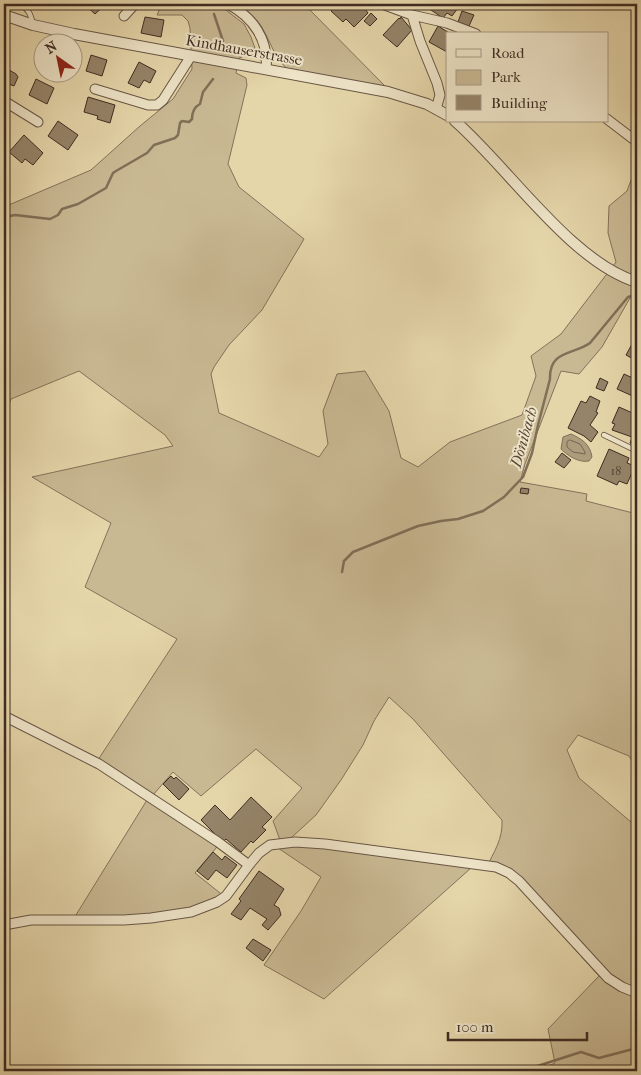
<svg xmlns="http://www.w3.org/2000/svg" width="641" height="1075" font-family="'IM FELL French Canon',serif">
	<rect width="100%" height="100%" fill="#e5d6aa"/>
	<filter id="stains"><feTurbulence type="fractalNoise" baseFrequency=".004" numOctaves="4"/><feColorMatrix values="0 0 0 0 .2 0 0 0 0 .09 0 0 0 0 .02 0 0 0 .5 -.17"/></filter>
	<radialGradient id="worn" r=".72"><stop offset=".6" stop-color="#630" stop-opacity="0"/><stop offset="1" stop-color="#630" stop-opacity=".3"/></radialGradient>
	<path fill="#c9b993" stroke="#84725b" d="M162 4H218L244 24 251 37 255 48 248 55 239 58 236 73 246 78 247 85 228 164 239 187 304 239 262 310 229 345 214 367 211 374 219 413 319 457 328 444 323 411 337 374 365 371 389 411 401 458 418 467 450 442 522 415 536 376 531 356 561 334 616 262 608 233 609 206 627 191 637 164V292L630 298 602 347 579 374 561 371 525 464 520 482 587 494 586 501 637 514V769L629 756 578 735 567 750 579 778 637 827V1071H536L555 1063 548 1029 599 976 517 885 503 874 486 868C494 852 503 839 502 820L413 719 389 697 374 721 363 745 341 780 316 815 291 838 471 868 324 999 264 965 301 911 321 877 275 846 280 840 273 821 302 788 256 749 201 796 173 772 153 795 222 841 195 873 225 897 190 914 71 923 147 800 94 766 177 639 85 587 111 523 32 477 173 446 165 435 79 371 11 399 4 417V207L91 170 140 126 173 99 192 69 190 28 188 21 182 15H157Z
		M237 4H304L386 87 286 68C272 53 271 42 261 26 255 16 246 10 237 4Z"/>
	<path fill="#ad9c7c" stroke="#816f58" d="M571 434C582 439 590 444 592 457L589 461C579 463 568 456 561 449L563 437Z"/>
	<g fill="none" stroke-linecap="round" stroke-linejoin="round">
		<path stroke="#766450" stroke-width="1" d="M570 440 580 444 585 452V454L573 452 567 447V442Z"/>
		<path stroke="#816f58" stroke-width="2.5" d="M214 14 223 41
			M4 217 15 215 50 219 58 215 62 209 78 204 106 188 113 173 116 171 147 153 154 145 175 138 178 135 180 123 182 121 189 122 192 119C192 112 194 107 200 104L203 92 213 79
			M342 572 344 561 353 552 418 526 441 521 458 519 483 511 504 497 523 477 532 453 538 425 550 379C549 350 573 355 590 343L628 297 635 295 637 293
			M522 1071 581 1052 599 1058 637 1048"/>
	</g>
	<path fill="#958469" stroke="#3f2c23" d="M84 4H106L95 14Z
		M331 4H366L368 6 365 9 368 13 354 27 346 19 343 22 331 11 334 7Z
		M422 4H458L460 5 452 16 447 13 443 18Z
		M462 11 474 15 469 26 458 22Z
		M371 13 377 19 370 26 364 21Z
		M145 17 164 20 161 37 141 33Z
		M401 17 412 30 397 47 383 35 399 18 400 19Z
		M438 26 451 34H447V52L429 42Z
		M91 55 107 60 102 76 86 71Z
		M139 62 156 71 150 83 144 80 139 88 128 83Z
		M6 68 16 74 18 77 14 86 6 83 4 86V70Z
		M36 79 54 88 47 104 29 95Z
		M88 97 115 105 110 123 97 119 98 116 84 112Z
		M58 121 78 135 68 150 48 136Z
		M24 135 43 153 33 165 25 159 22 163 9 152Z
		M637 335V361L626 355Z
		M624 374 637 380V398L617 389Z
		M600 378 608 382 604 391 596 388Z
		M590 396 600 401 596 412 598 413 590 425 598 432 591 442 584 436 568 428 581 401 586 403Z
		M619 407 637 415V425L632 437 612 430 615 424 612 423Z
		M634 433 637 435V446L630 443Z
		M609 449 629 458 627 463 635 466 627 484 619 481 617 485 597 476Z
		M562 453 571 460 564 468 555 462Z
		M521 488 529 489 528 494 520 493Z
		M171 776 174 779 176 777 189 789 179 800 163 784Z
		M251 797 272 817 262 827 266 830 253 843 251 841 241 852 226 839 223 842 201 820 215 805 230 820Z
		M213 852 222 860 225 856 237 865 227 878 216 870 208 880 197 871Z
		M259 871 284 889 274 905 279 908 281 915 268 930 262 925 267 919 250 908 241 920 231 914 241 901 239 899Z
		M253 939 271 950 263 961 246 948Z"/>
	<g fill="none" stroke-linecap="round" stroke-linejoin="round">
		<defs>
			<path id="service" d="M21 4C29 10 31 15 33 25
				M604 435 637 451"/>
			<path id="minor" d="M228 4C253 17 269 40 266 69
				M382 4 412 15 447 23 476 34
				M412 15 420 41 437 83 440 95 436 109
				M124 16 135 4
				M95 89 148 105H157L163 100 191 56
				M4 101 38 122
				M607 119 637 142
				M4 716 99 764 218 842 249 865 226 896 217 902 191 912 151 918 124 920H31L4 925
				M249 865 259 853 270 845 295 842 325 844 496 867 509 873 519 881 608 978 622 987 637 993"/>
			<path id="tertiary" d="M4 15 33 25 74 34 388 92 427 104 447 115
				M455 121C508 167 571 262 637 282"/>
		</defs>
		<use href="#service" stroke="#685645" stroke-width="6"/>
		<use href="#minor" stroke="#685645" stroke-width="11"/>
		<use href="#tertiary" stroke="#685645" stroke-width="12"/>
		<use href="#service" stroke="#eee4c8" stroke-width="4.5"/>
		<use href="#minor" stroke="#eee4c8" stroke-width="9"/>
		<use href="#tertiary" stroke="#eee4c8" stroke-width="10"/>
	</g>
	<g text-anchor="middle" stroke-width="4" stroke-linejoin="round" paint-order="stroke">
		<g font-size="12" fill="#544234">
			<text x="616" y="475">18</text>
		</g>
		<g font-size="15" fill="#3f2c23" stroke="#eee4c8">
			<text transform="translate(244 50) rotate(10)" y="5">Kindhauserstrasse</text>
		</g>
		<g font-size="16" font-style="italic" fill="#5a4839" stroke="#eee4c8">
			<text transform="translate(523 437) rotate(-74)" y="6">Dönibach</text>
		</g>
	</g>
	<rect width="641" height="1075" fill="none" stroke="#e5d6aa" stroke-width="20"/>
	<rect x="5" y="5" width="631" height="1065" fill="none" stroke="#3f2c23" stroke-width="2.5"/>
	<rect x="10" y="10" width="621" height="1055" fill="none" stroke="#3f2c23"/>
	<rect x="446" y="32" width="162" height="90" fill="#eee4c8" stroke="#a89a86"/>
	<rect x="456" y="49" width="25" height="8" fill="#eee4c8" stroke="#a89a86"/>
	<text x="491" y="58" font-size="15" fill="#3f2c23">Road</text>
	<rect x="456" y="70" width="25" height="15" fill="#c9b993" stroke="#a89a86"/>
	<text x="491" y="82" font-size="15" fill="#3f2c23">Park</text>
	<rect x="456" y="95" width="25" height="15" fill="#958469" stroke="#a89a86"/>
	<text x="491" y="108" font-size="15" fill="#3f2c23">Building</text>
	<g transform="translate(58 58) rotate(327)"><circle r="24" fill="#eee4c8" stroke="#a89a86"/>
	<path d="M0-4L9 19L0 12L-9 19Z" fill="#8f2418"/>
	<text y="-8" font-size="14" font-weight="bold" text-anchor="middle" fill="#3f2c23">N</text>
	</g>
	<path d="M448 1032v8h139v-8" fill="none" stroke="#3f2c23" stroke-width="2.5"/>
	<text x="456" y="1032" font-size="15" fill="#3f2c23" stroke="#eee4c8" stroke-width="4" paint-order="stroke">100 m</text>
	<rect width="100%" height="100%" filter="url(#stains)"/>
	<rect width="100%" height="100%" fill="url(#worn)"/>
</svg>
